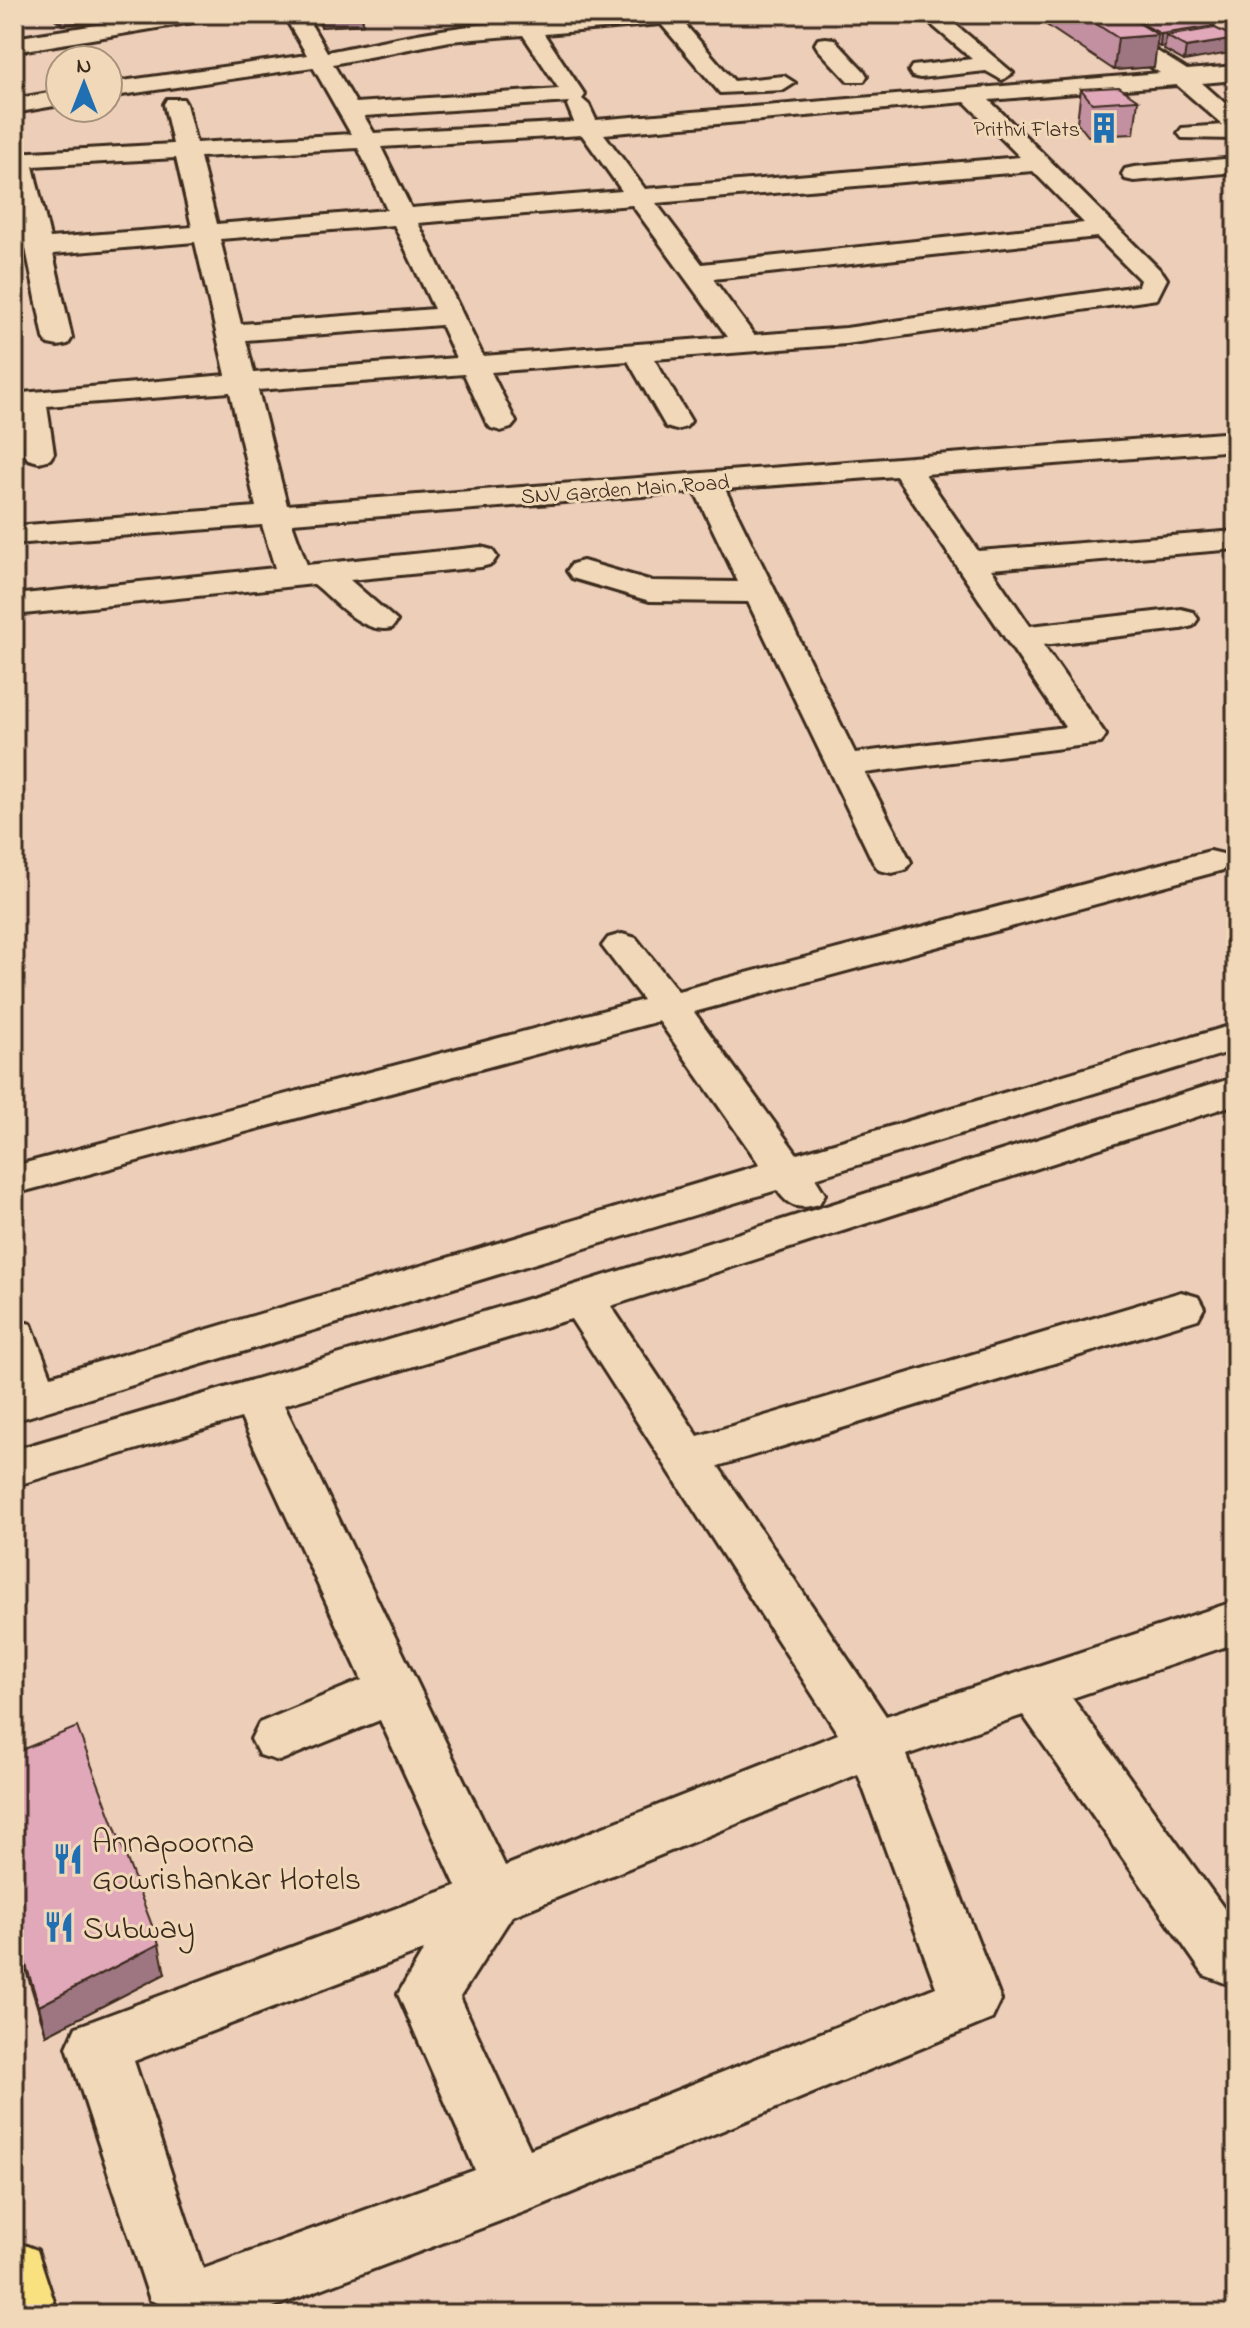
<svg xmlns="http://www.w3.org/2000/svg" width="1250" height="2328" font-family="'Indie Flower',sans-serif">
	<rect width="100%" height="100%" fill="#edceb8"/>
	<filter id="ink" filterUnits="userSpaceOnUse"><feTurbulence type="fractalNoise" baseFrequency=".0125" numOctaves="2"/><feDisplacementMap in="SourceGraphic" scale="16" xChannelSelector="R" yChannelSelector="G"/><feConvolveMatrix kernelMatrix="1 2 1 2 8 2 1 2 1" color-interpolation-filters="sRGB"/></filter>
	<g filter="url(#ink)">
		<g fill="none" stroke-linecap="round" stroke-linejoin="round">
			<defs>
				<path id="minor" d="M166 14H216L205 20 14 52V38Z
					M283 14H305L327 52C367 44 407 35 448 29 533 16 623 14 711 14L707 18 683 22 734 81 784 76 795 83 784 90 720 93 661 24 544 34 585 95 582 99 589 105 596 120 1160 73 1073 14H1098L1187 70 1236 66V80L1202 83 1236 113V139L1182 138 1178 133 1182 128 1223 125 1177 85 989 100 1163 273 1167 279 1157 299 846 344 654 359 691 421 686 427 676 430 666 427 628 361 491 372 516 422 511 428 501 431 491 428 486 422 464 374 258 390 287 505 1236 432V450L925 474 978 551 1236 531V549L991 569 1030 626 1181 609 1193 612 1198 619 1193 626 1181 629 1043 645 1106 735 1101 743 865 773 911 862 905 870 892 873 879 870 873 862 748 602 650 601 572 578 567 571 572 564 583 561 652 581 738 582 695 492 292 523 307 565 481 547 492 550 497 557 492 564 481 567 350 580 397 621 392 628C362 635 336 601 314 584L14 615V595L275 568 262 525 14 544V526L256 507 230 392 47 406 54 453 50 459 39 462 28 459 24 453 18 399 22 393 226 375 195 242 53 254 72 338 68 344 58 346 48 344 44 338 14 189V153L173 144 164 104 167 99H183L186 104 196 143 351 134 313 67 108 97V83L307 55ZM523 35 559 89 356 103 333 64 450 41ZM569 102 567 105 574 122 374 133 364 116ZM965 102 1020 157 645 189 604 134ZM582 135 622 191 411 208 381 147ZM358 148 387 210 217 224 200 157ZM176 158 192 227 50 238 33 166ZM1033 171 1084 223 702 264 656 203ZM632 205 728 337 483 356 418 223ZM394 225 434 309 241 324 220 239ZM1097 237 1140 280 1138 286 846 328 754 335 713 279ZM441 325 456 358 254 373 246 340ZM896 476 1065 727 855 753 725 489Z
					M919 14H943L1013 73 1002 80 986 71 920 78 912 76 909 71 912 66 972 59Z
					M826 38 834 39 864 71 867 76 864 81H848L818 49 815 44 818 39Z
					M60 91V105L14 113V99Z
					M1236 158V172L1134 181 1125 179 1122 174 1125 169 1134 167Z
					M1210 851 1223 854 1229 862 1223 870 694 1012 797 1154 1236 1024V1050L815 1178 825 1194 819 1204C798 1210 789 1207 777 1190L14 1421V1320L31 1324 51 1376 760 1165 659 1021 14 1194V1166L643 1000 602 946 608 938 622 934 636 938 678 991Z
					M1236 1077V1104L611 1306 698 1436 1181 1292 1198 1297 1204 1308 1198 1319 718 1466 886 1716 1236 1601V1643L1072 1698 1236 1925V1979L1225 1983 1204 1975 1023 1715 906 1755 1001 2000 992 2019 537 2207 255 2314H191L187 2303 173 2309 150 2300 67 2047 76 2027 456 1886 380 1720 279 1761 259 1755 251 1739 259 1723 362 1680 241 1418 14 1486V1450L565 1288ZM571 1319 838 1734 505 1866 284 1405ZM858 1774 936 1987 530 2149 460 1997 512 1916ZM424 1950 398 1994 475 2170 203 2269 134 2061Z"/>
				<path id="major" d="M14 2241 37 2250 58 2314H14Z"/>
			</defs>
			<use href="#minor" stroke="#3b2a1e" stroke-width="6"/>
			<use href="#major" stroke="#3b2a1e" stroke-width="6"/>
			<use href="#minor" fill="#f0d8b8" fill-rule="evenodd"/>
			<use href="#major" fill="#fae180" fill-rule="evenodd"/>
		</g>
		<path fill="#c290a0" stroke="#3b2a1e" stroke-width="2" fill-rule="evenodd" d="M49 14H108L109 19 62 25Z
			M313 14H362L363 24 321 27Z
			M462 14H535V18L509 20 505 14 506 20 471 24Z
			M856 14H920V17L899 19 893 15V18L864 21Z
			M1036 14H1176V17L1214 26 1184 61 1164 50 1165 46 1160 47 1156 45 1154 67 1114 70 1036 18ZM1157 19 1139 23 1135 21Z
			M1081 89 1138 100 1134 134 1088 136 1077 122Z
			M14 1753 165 1974 46 2035 14 1932Z"/>
		<path fill="#9e7682" stroke="#3b2a1e" stroke-width="2" d="M14 14H24L25 17 14 18Z
			M60 14H108L109 19 62 25Z
			M136 14H177L136 19Z
			M320 14H362L363 24 321 27Z
			M505 14 506 20 471 24 470 17Z
			M509 14H535V18L509 20Z
			M544 14H573L544 17Z
			M865 14H893V18L864 21Z
			M899 14H920V17L899 19Z
			M1121 14H1176V17L1120 22Z
			M1214 26 1212 39 1166 36 1165 46 1160 47 1161 34Z
			M1158 35 1154 67 1114 70 1118 38Z
			M1236 39V52L1184 61 1186 47Z
			M159 1944 165 1974 46 2035 39 2006Z"/>
		<path fill="#e1a8ba" stroke="#3b2a1e" stroke-width="2" d="M468 14H502L470 17Z
			M1081 14H1124L1158 35 1118 38Z
			M1196 14 1214 26 1161 34 1139 22Z
			M1215 28 1236 38V39L1186 47 1166 36Z
			M1119 87 1138 100 1092 103 1081 89Z
			M77 1727 159 1944 39 2006 14 1927V1753Z"/>
	</g>
	<defs>
		<symbol id="building-bare" viewBox="-9 -9 18 18"><path d="M-4-6H4V6H1V3H-1V6H-4ZM-2.5-4.3h1.7v1.8h-1.7ZM.8-4.3h1.7v1.8H.8ZM-2.5-1h1.7V.8h-1.7ZM.8-1h1.7V.8H.8Z" fill="#1f6fb2" stroke="#f0d8b8" stroke-width="2.5" paint-order="stroke"/></symbol>
		<symbol id="restaurant-bare" viewBox="-9 -9 18 18"><path d="M-5-6h1v4h1v-4h1v4h1v-4h1v5L-1.5 .5V6h-2V.5L-5-1ZM5-6V6H3V1.5H1.5Q1.5-4 5-6Z" fill="#1f6fb2" stroke="#f0d8b8" stroke-width="2.5" paint-order="stroke"/></symbol>
	</defs>
	<g fill-rule="evenodd">
		<use href="#building-bare" x="1082" y="106" width="44" height="44"/>
		<use href="#restaurant-bare" x="46" y="1837" width="44" height="44"/>
		<use href="#restaurant-bare" x="37" y="1905" width="44" height="44"/>
	</g>
	<g text-anchor="middle" stroke-width="6" stroke-linejoin="round" paint-order="stroke">
		<g font-size="22" fill="#3b2a1e" stroke="#f0d8b8" text-anchor="end">
			<text x="1080" y="136">Prithvi Flats</text>
		</g>
		<g font-size="22" fill="#3b2a1e" stroke="#f0d8b8">
			<text transform="translate(625 488) rotate(-4)" y="8">SNV Garden Main Road</text>
		</g>
		<g font-size="32" fill="#3b2a1e" stroke="#f0d8b8" text-anchor="start">
			<text x="92" y="1852">Annapoorna<tspan x="92" dy="37">Gowrishankar Hotels</tspan></text>
			<text x="83" y="1938">Subway</text>
		</g>
	</g>
	<rect width="1250" height="2328" fill="none" stroke="#f0d8b8" stroke-width="48"/>
	<rect x="24" y="24" width="1202" height="2280" fill="none" stroke="#3b2a1e" stroke-width="3" filter="url(#ink)"/>
	<g transform="translate(84 84)"><circle r="38" fill="#f0d8b8" stroke="#a8927a" stroke-width="2"/>
	<path d="M0-6L14 30L0 20L-14 30Z" fill="#1f6fb2"/>
	<text y="-12" font-size="22" font-weight="bold" text-anchor="middle" fill="#3b2a1e">N</text>
	</g>
</svg>
